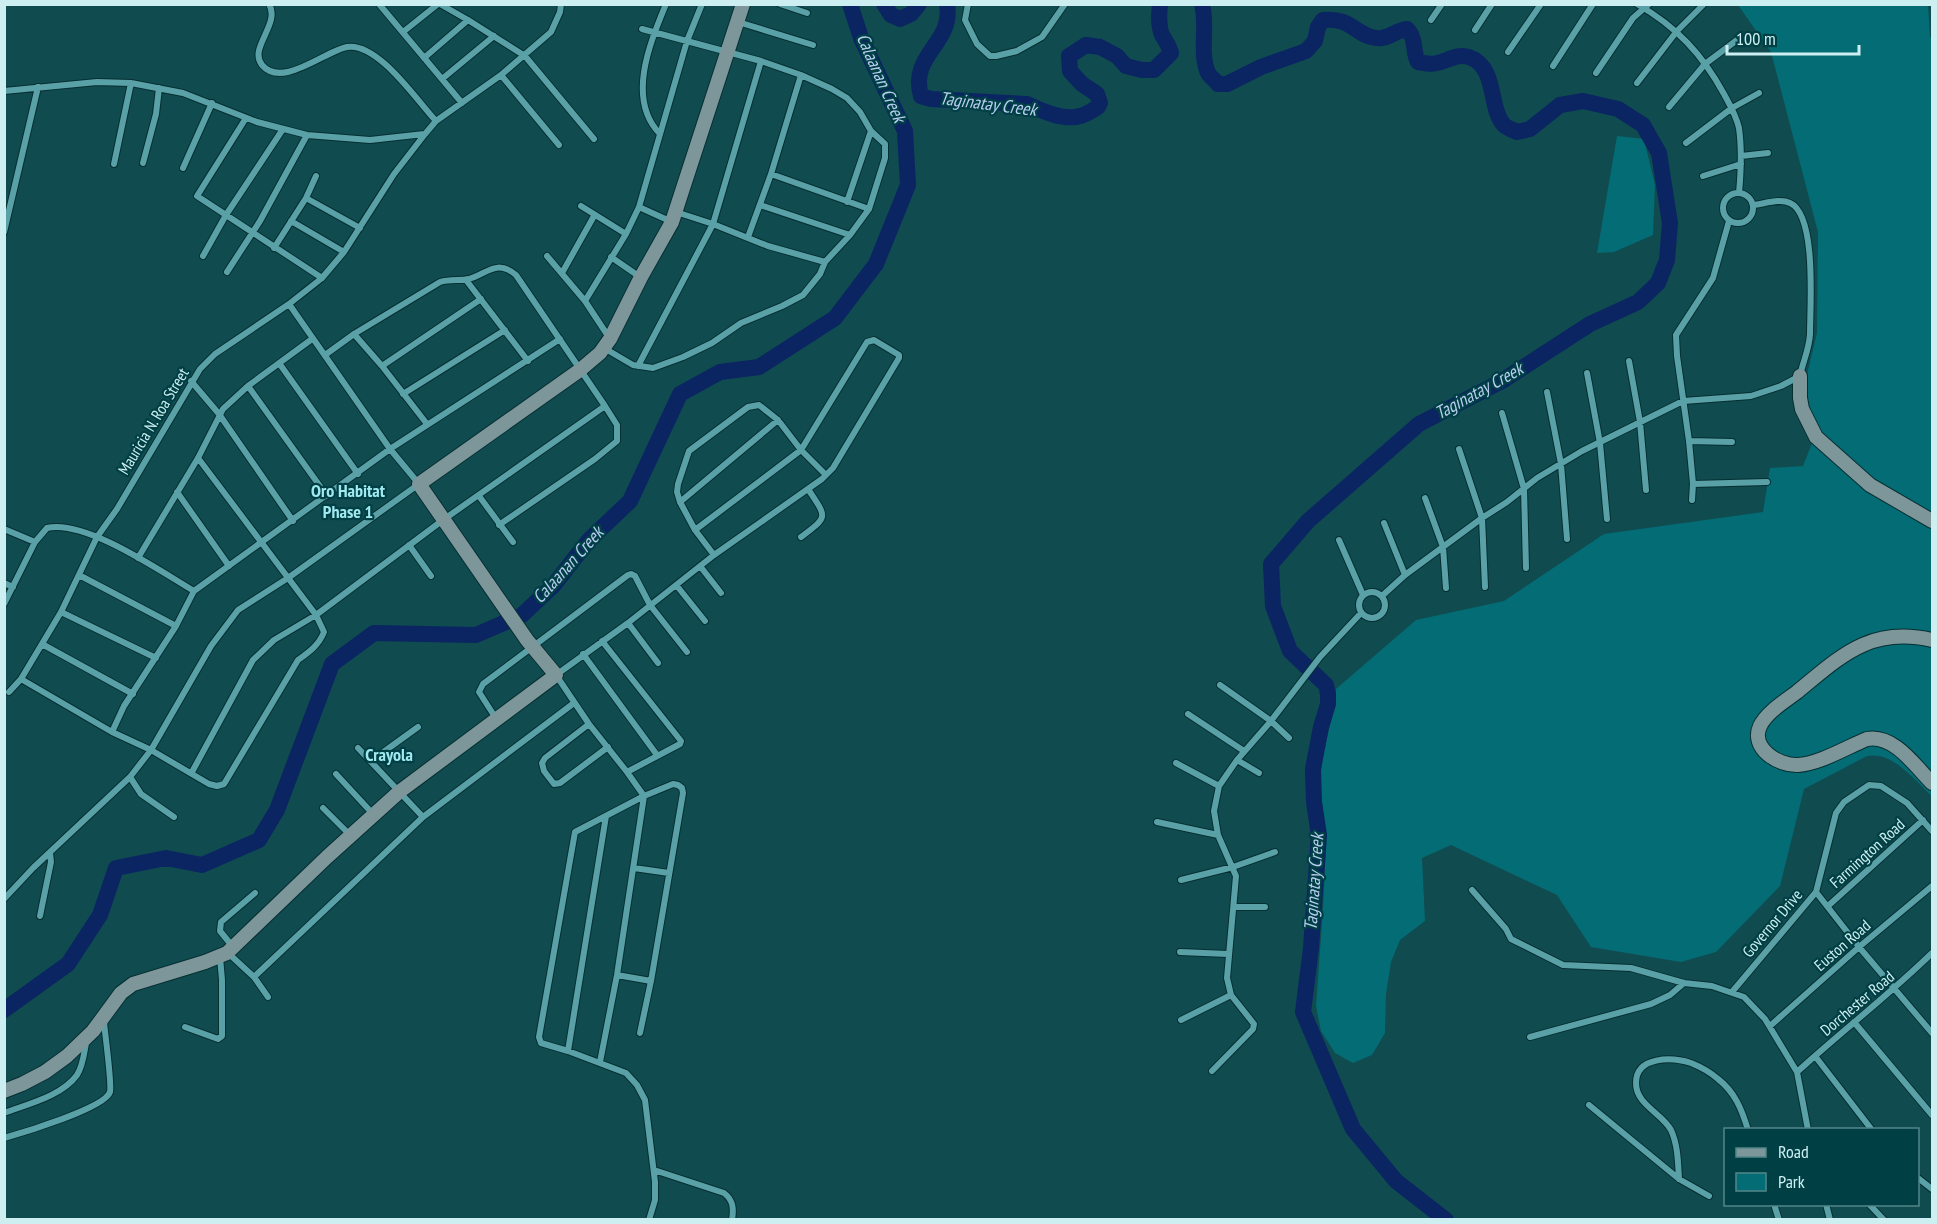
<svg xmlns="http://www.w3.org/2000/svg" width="1937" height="1224" font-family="'PT Sans Narrow',sans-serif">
	<rect width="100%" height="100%" fill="#104b50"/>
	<path fill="#046c74" d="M1738 5H1928L1930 36 1932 41V796C1915 781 1893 751 1867 756L1804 789 1780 886 1716 952 1681 962 1591 947 1557 895 1451 845 1422 858 1425 921 1400 940 1391 962 1386 994 1385 1033 1372 1055 1353 1063 1335 1053 1321 1031 1316 1006 1323 909 1326 843 1320 785 1322 759 1334 708 1336 689 1416 620 1504 601 1604 534 1763 512 1770 468 1803 466 1818 428 1806 409 1803 391 1817 333 1818 232 1771 52Z
		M1617 136 1644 139 1655 185 1653 235 1614 252 1597 253Z"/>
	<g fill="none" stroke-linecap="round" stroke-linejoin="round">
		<path stroke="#0a2562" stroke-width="16" d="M884 4 891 15 900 19 911 14 919 4
			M947 4C954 44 909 54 921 96L931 99 1027 104C1042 111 1064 121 1080 116 1086 115 1093 110 1098 107L1100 103 1097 94 1082 84 1070 71 1069 56 1086 45 1100 47 1117 56 1126 66 1142 70H1154L1171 53C1169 45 1166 42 1162 35 1158 25 1159 14 1160 4
			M1202 4C1208 26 1199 52 1208 73 1210 77 1215 80 1218 84H1227L1261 67 1306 51 1315 41 1318 27 1323 20C1352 17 1354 35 1376 38 1387 40 1396 30 1407 29 1417 39 1412 51 1418 62 1424 63 1431 65 1437 63 1448 61 1457 53 1469 57 1498 67 1488 109 1504 125 1507 128 1513 130 1517 132L1530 129 1560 105 1583 101 1618 109 1643 125 1659 153 1670 223 1667 260 1658 283 1638 302 1590 324 1502 381 1419 424 1308 521 1271 564 1273 606 1290 651 1326 685 1328 694V704L1321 727 1313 769 1314 802 1319 835 1311 948 1303 1012 1353 1129 1396 1181 1446 1220
			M4 1010 68 964 100 915 116 868 166 858 202 865 259 840 277 810 332 664 374 633 476 635 522 615 553 586 589 540 630 501 680 394 720 372 759 367 835 318 876 264 908 185 905 131 861 38 850 4"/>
		<defs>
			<path id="street" d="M269 4C281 24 248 48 262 65 282 89 325 51 347 47 378 42 417 101 436 121
				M379 4 462 103
				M440 4 468 20 525 56 594 139
				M780 4 807 13
				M968 4 965 20 977 44 990 56H996L1017 51 1042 37 1065 4
				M1637 4C1677 27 1702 54 1724 94 1730 105 1736 115 1739 128 1742 150 1741 172 1739 193
				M1431 20 1442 4
				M738 22 813 45
				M1475 30 1492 4
				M403 32 438 4
				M1508 52 1541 4
				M424 58 468 20
				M1553 66 1593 4
				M1596 73 1633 18 1649 4
				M501 75 559 145
				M442 79 494 36
				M1637 83 1677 31 1704 4
				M4 91 97 82 131 83 183 93 257 122 307 135 370 140 424 134
				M1669 107 1705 64 1741 37
				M246 118 197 196 322 278
				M660 134C626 99 650 43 666 4
				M1686 143 1732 108 1759 93
				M1741 156 1768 153
				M143 163 156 114 159 88
				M114 164 131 83
				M183 168 212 103
				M771 174 869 209
				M1703 176 1741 164
				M1723 208a15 15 0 1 1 30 0a15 15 0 1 1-30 0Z
				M306 198 360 228
				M847 202 871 131
				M760 205 850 235
				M581 206 626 234
				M639 207 672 222
				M676 212 713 224 768 246 825 262
				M291 221 344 252
				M4 232 38 87
				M748 237 771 174 801 75
				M274 248 306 198 316 176
				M203 256 226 215 283 129
				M547 256 585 301 610 339
				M611 257 640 277
				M227 272 260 221 307 135
				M562 273 594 216
				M466 280 528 361
				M585 301 626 234 639 207 687 41 702 4
				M354 334 382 366 427 424
				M604 348 633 365 653 368 683 357 712 343 741 323 782 306 803 295 820 274 825 262 850 235 869 209 885 158V144L871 131 860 112 847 98 832 89 801 75 761 61 642 29
				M325 355 354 334 440 282C450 279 461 281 469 279 488 273 497 259 516 275L605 406 617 425V441L595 459 499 525
				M1629 361 1640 422 1646 490
				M279 363 358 474
				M382 366 481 299
				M638 366 713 224 761 61
				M1587 373 1600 443 1607 519
				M191 381 219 414 293 521
				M248 386 327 496
				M1547 392 1561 464 1567 539
				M403 394 505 330
				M1502 413 1524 489 1526 568
				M1689 441 1732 442
				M1459 449 1482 518 1485 587
				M198 458 316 615 324 632C319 645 309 652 298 660L224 784 217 786 209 784 151 750 112 732 21 679 61 612 97 537 117 509 200 369 215 354 289 304 322 278 344 252 394 174 425 134 436 121 501 75 551 32 560 12 561 4
				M1693 484 1767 482
				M177 492 229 566
				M479 496 513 542
				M1425 498 1443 547 1446 588
				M1692 500 1693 484 1689 441 1677 356 1676 335 1713 278 1729 221
				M680 502 778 420
				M1384 523 1405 575
				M4 529 35 542 47 528C85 519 160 571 194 591
				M801 537C829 516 827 518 808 489
				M1339 540 1363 595
				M409 545 431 576
				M714 555 695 530 680 502 677 492 678 484 689 451 748 407 759 405 778 420 801 450 826 475
				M138 558 198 458 223 409 248 386 312 339
				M700 566 721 593
				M79 575 176 626
				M4 583 13 587
				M677 586 705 621
				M1359 605a13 13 0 1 1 26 0a13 13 0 1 1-26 0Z
				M1382 596 1405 575 1482 518 1507 502 1537 478 1582 451 1683 401 1751 396 1781 386 1800 376C1803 361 1809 350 1810 334 1810 307 1817 215 1790 203 1780 198 1764 204 1753 205
				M4 604 35 542
				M61 612 156 658
				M628 623 658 663
				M602 641 681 741 680 744 627 772
				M42 644 133 694
				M583 654 657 755
				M1220 685 1271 721 1289 738
				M9 692 21 679
				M1188 714 1244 751
				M497 720 479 692 483 684 628 575 631 574 635 576 650 605 687 652
				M589 724 545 758 542 763 544 771 554 784 560 783 608 747
				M112 732 124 706 176 626 194 591 390 449 560 339
				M358 748 423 817
				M1237 760 1259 773
				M371 761 418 727
				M1176 763 1219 786
				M192 772 253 660 274 640 316 615 443 520 605 406
				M336 774 373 814
				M130 777 141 794 174 817
				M323 808 350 835
				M1157 822 1218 835
				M634 868 669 873
				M1181 880 1233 867 1275 852
				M1472 890 1506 929 1511 939 1563 965 1631 968 1684 983 1712 986 1744 997 1765 1019 1797 1072 1808 1130
				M1816 892 1859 947 1932 1033
				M4 899 33 868 130 777 151 750 211 646 238 610 288 578 419 484 390 449 289 304
				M1828 906 1923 820
				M1235 907H1265
				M40 916 51 862 50 853
				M233 947 220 931 221 922 255 893
				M1180 952 1228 954
				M228 953 254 977 268 997
				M617 975 651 981
				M254 977 423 817 574 703
				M1732 992 1816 892 1836 813 1844 802 1869 785 1881 786 1907 803 1932 831
				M1181 1020 1231 995
				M1854 1022 1932 1115
				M1770 1026 1859 947 1932 886
				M185 1027 218 1039 222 1036V980L220 957
				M640 1033 651 981 683 793 682 788 678 785 673 784 644 796 575 832 539 1037 541 1043 568 1051 626 1073 637 1085 645 1100 655 1182V1200L649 1220
				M1530 1037 1651 1004 1670 995 1684 983
				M568 1051 606 816
				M1815 1056 1872 1130
				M600 1062 617 975 644 796 627 772 589 724 556 675 628 623 714 555 822 479 833 468 899 358V355L874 340 867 342 801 450 695 530
				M1212 1071 1253 1029 1254 1024 1231 995 1227 978 1236 876 1218 835 1214 811 1219 786 1237 760 1271 721 1320 657 1361 613
				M1797 1072C1842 1031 1889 995 1932 953
				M1589 1105 1679 1179 1709 1196
				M4 1113C28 1104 62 1096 77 1075 83 1066 84 1054 86 1043
				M4 1138C22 1133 105 1108 110 1092 112 1084 105 1034 104 1022
				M654 1170 724 1193C733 1200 734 1208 732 1220
				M1918 1178 1932 1189
				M1679 1179C1678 1163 1678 1145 1671 1130 1662 1113 1636 1105 1636 1083 1636 1056 1672 1057 1691 1063 1701 1067 1710 1072 1718 1079 1735 1092 1742 1110 1748 1130
				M1774 1204 1779 1220
				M1826 1204 1830 1220
				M1869 1204 1884 1220"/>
			<path id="secondary" d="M1800 376V398L1802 409 1816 437 1870 485 1932 521
				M1932 640C1870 626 1841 656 1797 692 1785 701 1767 712 1760 726 1750 748 1778 766 1798 765 1819 764 1847 747 1867 739 1894 734 1915 766 1932 783
				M4 1091 22 1084 45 1072 67 1056 93 1031 121 993 133 984 205 962 227 953 327 857 399 792 556 675 527 640 419 484 580 370 600 353 610 339 641 277 672 222 743 4"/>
		</defs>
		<use href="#street" stroke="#062f32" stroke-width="8"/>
		<use href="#secondary" stroke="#062f32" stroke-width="16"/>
		<use href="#street" stroke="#5aa1a7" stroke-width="6"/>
		<use href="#secondary" stroke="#7c969a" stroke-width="14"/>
	</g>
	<g text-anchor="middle" stroke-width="4.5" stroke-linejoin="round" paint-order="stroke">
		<g font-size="16" fill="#cdeff2" stroke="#004045">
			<text transform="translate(153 421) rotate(-59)" y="6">Mauricia N. Roa Street</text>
			<text transform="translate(1867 853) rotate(-42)" y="6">Farmington Road</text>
			<text transform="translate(1772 923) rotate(-50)" y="6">Governor Drive</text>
			<text transform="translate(1842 945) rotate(-41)" y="6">Euston Road</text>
			<text transform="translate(1857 1003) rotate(-40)" y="6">Dorchester Road</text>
		</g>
		<g font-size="18" font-style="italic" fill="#b9cdf3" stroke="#004045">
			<text transform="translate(881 78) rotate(66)" y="6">Calaanan Creek</text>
			<text transform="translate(988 104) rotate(7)" y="6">Taginatay Creek</text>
			<text transform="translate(1479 391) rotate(-29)" y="6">Taginatay Creek</text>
			<text transform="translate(568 565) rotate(-48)" y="6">Calaanan Creek</text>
			<text transform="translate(1314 882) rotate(-86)" y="6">Taginatay Creek</text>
		</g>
		<g font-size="18" font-weight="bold" fill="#a1e9f0" stroke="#004045">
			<text x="348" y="497">Oro Habitat<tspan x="348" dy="21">Phase 1</tspan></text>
			<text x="389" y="761">Crayola</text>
		</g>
	</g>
	<rect width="1937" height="1224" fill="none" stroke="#cdeff2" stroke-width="12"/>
	<rect x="1724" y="1128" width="195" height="78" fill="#004045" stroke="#52868a" stroke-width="1.5"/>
	<rect x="1736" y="1148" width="30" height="9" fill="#7c969a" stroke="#52868a" stroke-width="1.5"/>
	<text x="1778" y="1158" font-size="18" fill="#cdeff2">Road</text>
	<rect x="1736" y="1173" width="30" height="18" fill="#046c74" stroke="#52868a" stroke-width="1.5"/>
	<text x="1778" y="1188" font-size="18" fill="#cdeff2">Park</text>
	<path d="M1727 45v9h132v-9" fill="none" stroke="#cdeff2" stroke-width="3"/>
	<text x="1736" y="45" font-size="18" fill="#cdeff2" stroke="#004045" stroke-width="4.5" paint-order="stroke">100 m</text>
</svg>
